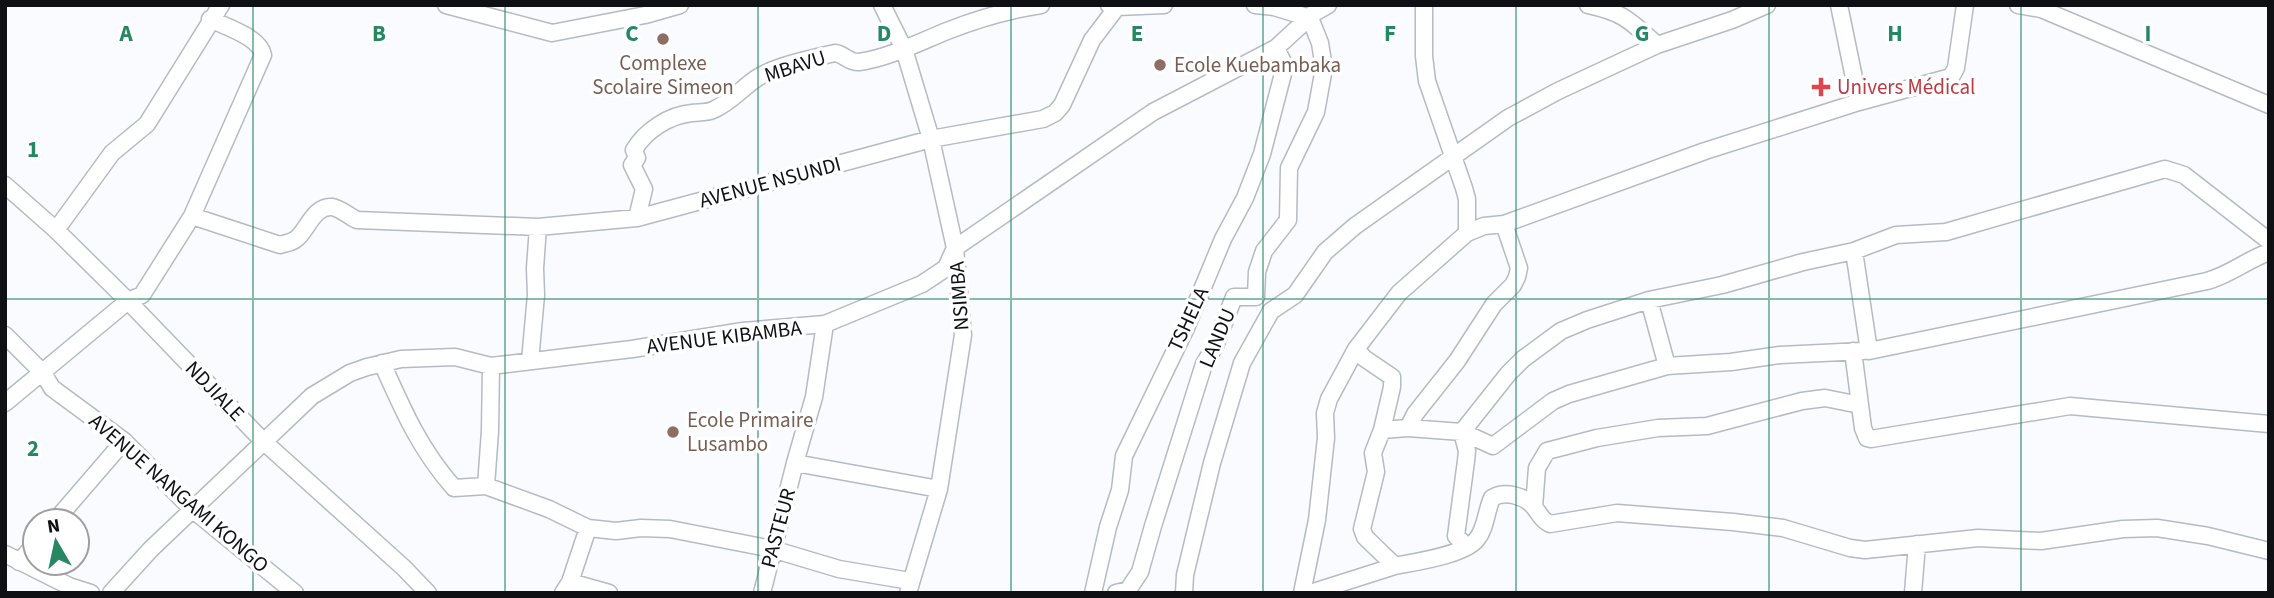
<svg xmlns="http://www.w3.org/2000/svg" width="2274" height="598" font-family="'Source Sans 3',sans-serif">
	<rect width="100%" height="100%" fill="#f9fbfe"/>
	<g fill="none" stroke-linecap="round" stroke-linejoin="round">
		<defs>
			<path id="street" d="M446 5 552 33 645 15 680 5
				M882 5 904 49 931 139 955 248 963 335 939 489 908 593
				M1109 5 1117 7 1164 5
				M1424 5V56L1427 81 1464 188 1467 199V233
				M1588 5C1625 13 1630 21 1657 45
				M1839 5 1859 102
				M2018 5 2041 9 2269 105
				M5 185 56 230 128 301 263 441 404 568 428 593
				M192 216 280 245C286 243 291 243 296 239 307 231 314 205 332 207 340 208 350 217 357 220L538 227 637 218 931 139 1043 119 1055 113 1062 105 1092 40 1117 7
				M637 218 644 189 632 165 637 158 634 150C645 131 669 115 692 113 699 112 706 113 713 110 730 103 742 88 757 78 775 66 813 58 835 53 844 54 849 63 859 62 888 58 920 42 947 31 977 19 1008 10 1041 5
				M56 230 112 153 147 124 221 5
				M1854 251 1869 351 2207 281C2229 275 2247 260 2269 252
				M825 324 814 397 795 463 939 489
				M5 335 43 373 52 388 124 441 192 509 295 593
				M1356 349 1364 358 1392 377V387L1382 430 1373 453 1376 472 1362 529 1365 537 1395 566C1415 562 1465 555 1477 539 1486 528 1486 511 1492 498 1505 490 1525 496 1534 507 1540 514 1541 520 1550 524L1617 513 1733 522 1783 528 1850 548 1865 550 1978 538 2041 541 2123 529 2157 528 2208 536 2269 551
				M1853 351 1863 428 1867 438 1871 439 2070 406 2269 424
				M530 361 536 295 535 268 538 227
				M382 363C403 410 419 448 454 488L486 486
				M491 366 490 431 486 486 549 509 588 528 616 531 641 528 670 529 772 549 839 569 910 581
				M1667 366 1731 362 1780 355 1863 351
				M5 403 128 301 142 295 192 216 263 55C260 37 226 27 210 19
				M1408 428 1415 414 1457 361 1494 304 1513 285 1517 277 1519 268 1504 224
				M1382 430 1408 428 1462 432 1493 446 1553 401 1569 394 1667 366 1649 300
				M1534 507 1537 468 1547 451 1597 438 1658 428 1707 426 1802 401 1825 398 1860 405
				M55 521 124 441
				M1467 547 1456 536 1466 461 1467 451 1462 432 1508 374 1523 359 1561 331 1587 320 1649 300 1722 285 1803 262 1854 251 1896 235 1946 232 2165 169 2184 175 2269 241
				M5 554 69 586 91 593
				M19 562 35 544
				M570 582 609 593
				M111 593 151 549 312 396 350 373 367 367 401 359 455 357 491 366 632 349 743 331 825 324 922 284 946 268 955 248 1153 112 1276 48 1314 13 1328 5
				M563 593 570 582 588 528
				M762 593 795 463
				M1093 593 1108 527 1120 490 1124 456 1186 328 1223 239 1245 198 1262 154 1285 66 1276 48
				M1116 593 1128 590 1140 572 1153 526 1204 364 1215 346 1234 297H1256L1257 272 1264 251 1288 220 1289 168 1316 112 1324 68 1320 43 1310 18 1274 7 1255 5
				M1184 593 1185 575 1212 463 1242 363 1271 311 1295 295 1325 252 1355 226 1508 118 1558 91 1657 45 1732 20 1767 5
				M1302 593 1317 520 1326 438 1325 413 1329 399 1356 349 1399 293 1467 233 1484 226 1504 224 1705 151 1859 102 1951 77 1956 68 1965 5
				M1310 593 1395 566
				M1913 593 1917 544"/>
		</defs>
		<use href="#street" stroke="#b5bbc3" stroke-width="19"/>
		<use href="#street" stroke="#fff" stroke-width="16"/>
	</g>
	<path fill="none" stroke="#258862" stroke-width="2" stroke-opacity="0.55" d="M253 5V593M505 5V593M758 5V593M1011 5V593M1263 5V593M1516 5V593M1769 5V593M2021 5V593M5 299H2269"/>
	<g fill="#8d6e63" stroke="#fff" stroke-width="2.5">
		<circle cx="663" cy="39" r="7"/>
		<circle cx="1160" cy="65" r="7"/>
		<circle cx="673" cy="432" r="7"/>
	</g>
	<path fill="#e0444e" stroke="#fff" stroke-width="2.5" d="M1817.5 76.5h7v7h7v7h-7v7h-7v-7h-7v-7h7z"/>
	<g text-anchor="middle" stroke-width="7" stroke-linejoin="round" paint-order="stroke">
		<g font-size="21" fill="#785e54" stroke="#fff" text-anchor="start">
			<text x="663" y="70" text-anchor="middle">Complexe<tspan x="663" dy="24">Scolaire Simeon</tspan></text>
			<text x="1174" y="72">Ecole Kuebambaka</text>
			<text x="687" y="427">Ecole Primaire<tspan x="687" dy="24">Lusambo</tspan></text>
		</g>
		<g font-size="21" fill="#0e1013" stroke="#fff">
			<text transform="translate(795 66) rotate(-18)" y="7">MBAVU</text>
			<text transform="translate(770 182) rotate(-15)" y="7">AVENUE NSUNDI</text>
			<text transform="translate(959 296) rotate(-94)" y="7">NSIMBA</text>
			<text transform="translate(1188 319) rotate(-65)" y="7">TSHELA</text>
			<text transform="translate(724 337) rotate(-7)" y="7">AVENUE KIBAMBA</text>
			<text transform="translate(1217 338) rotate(-67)" y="7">LANDU</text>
			<text transform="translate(215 391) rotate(46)" y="7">NDJIALE</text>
			<text transform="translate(179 493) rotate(41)" y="7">AVENUE NANGAMI KONGO</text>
			<text transform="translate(778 528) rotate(-75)" y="7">PASTEUR</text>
		</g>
		<g font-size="21" fill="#be3a42" stroke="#fff" text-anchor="start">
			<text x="1837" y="94">Univers Médical</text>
		</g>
	</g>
	<g font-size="23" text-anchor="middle" font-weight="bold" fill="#258862" stroke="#fff" stroke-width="7" stroke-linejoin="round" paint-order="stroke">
		<text x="126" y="41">A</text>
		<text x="379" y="41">B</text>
		<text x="632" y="41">C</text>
		<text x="884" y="41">D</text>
		<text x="1137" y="41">E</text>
		<text x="1390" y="41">F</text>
		<text x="1642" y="41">G</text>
		<text x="1895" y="41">H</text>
		<text x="2148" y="41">I</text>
		<text x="33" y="157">1</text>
		<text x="33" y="456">2</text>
	</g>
	<rect width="2274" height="598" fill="none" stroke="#0e1013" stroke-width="14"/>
	<g transform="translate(56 542) rotate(351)"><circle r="33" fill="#ffffff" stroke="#9f9fa1" stroke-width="2"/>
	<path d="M0-5L12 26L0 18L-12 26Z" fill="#258862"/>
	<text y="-10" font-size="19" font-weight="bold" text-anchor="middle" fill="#0e1013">N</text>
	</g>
</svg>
